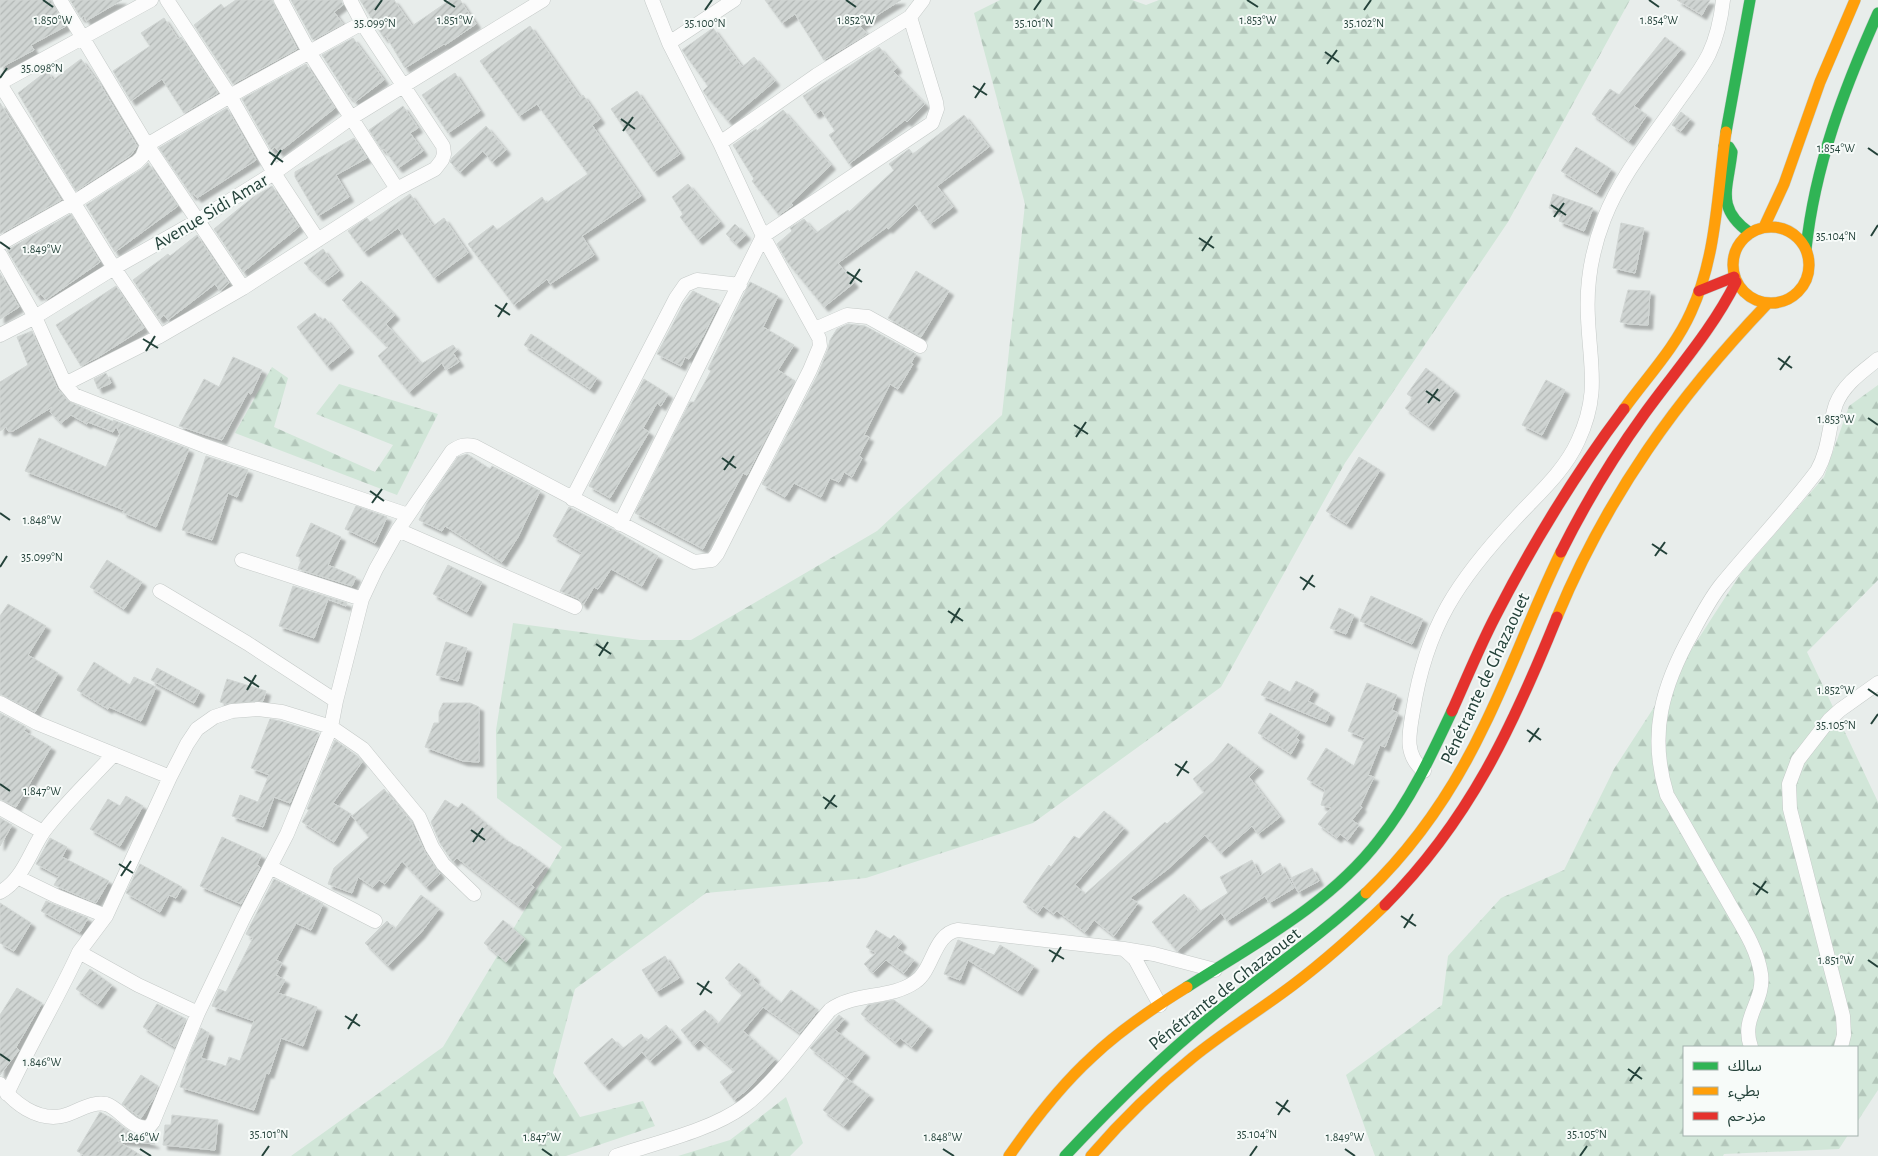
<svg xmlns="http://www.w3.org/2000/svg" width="1878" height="1156" font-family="'Alegreya Sans','Noto Sans Arabic',sans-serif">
	<defs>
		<pattern id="forest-firs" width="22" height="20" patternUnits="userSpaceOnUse" patternTransform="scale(1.25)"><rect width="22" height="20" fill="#d1e6d8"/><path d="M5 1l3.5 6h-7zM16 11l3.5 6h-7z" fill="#b3c6ba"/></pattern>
		<pattern id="building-hatch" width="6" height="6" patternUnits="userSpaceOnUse" patternTransform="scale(1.25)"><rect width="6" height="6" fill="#cfd4d2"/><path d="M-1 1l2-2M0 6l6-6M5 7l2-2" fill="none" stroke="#b2b7b5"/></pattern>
		<filter id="shadow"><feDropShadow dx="4.5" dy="4.5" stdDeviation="1" flood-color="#0004"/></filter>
	</defs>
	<rect width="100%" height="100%" fill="#e8edeb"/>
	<path fill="url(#forest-firs)" d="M1000 0H1132L1146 5 1159 0H1630L1508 222 1345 463 1221 687 1033 823 866 878 706 893 575 989 553 1073 580 1117 643 1101 655 1126 566 1156H291L443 1047 562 847 497 798 496 730 513 623 640 640H691L877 531 1002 415 1025 204 974 13Z
		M272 367 288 378 274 427 375 472 393 445 316 414 339 384 438 414 397 495 235 433Z
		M1878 385V580L1807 652 1878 802V1090L1857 1122V1047H1684V1135H1848L1839 1149 1724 1154 1723 1156H1375L1346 1075 1442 1005 1448 956 1501 898 1564 870 1614 769 1741 573 1824 477 1849 406Z
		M786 1097 803 1143 790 1156H678L730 1140Z"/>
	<path fill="url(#building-hatch)" stroke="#d1d6d4" filter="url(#shadow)" d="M0 0H51L66 26 31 45 34 50 0 68Z
		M70 0H122L86 21 84 16 81 18Z
		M236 0H272L297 49 233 84 194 25 221 4 224 8Z
		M291 0H341L343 5 334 12 343 24 313 40Z
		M360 0H394L412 26 450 0H460L476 24 445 45 444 44 405 68 386 36 384 38Z
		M765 0H901L860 26 867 34 824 60 795 14 782 23Z
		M1677 0H1710L1702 15Z
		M164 18 178 39 181 37 218 93 184 113 162 79 131 101 113 71 150 46 141 33Z
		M530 26 580 97 583 95 600 119 592 125 641 196 582 236 594 255 550 284 547 279 514 305 468 244 493 225 497 230 542 197 546 203 588 174 537 104 519 116 480 61Z
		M713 28 742 67 754 57 775 81 728 121 705 94 703 91 708 86 682 50Z
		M1665 37 1681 49 1634 106 1647 115 1629 141 1592 114 1610 89 1619 95Z
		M353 38 384 80 355 102 350 96 349 97 322 55Z
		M879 47 897 68 893 71 925 104 907 122 905 120 849 164 829 135 835 131 821 110 815 114 803 96Z
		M81 59 97 81H98L137 146 131 155 76 191 18 93 47 71 53 80Z
		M306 64 335 108 279 152 275 147 271 150 242 99Z
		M455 73 480 111 448 133 422 95Z
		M637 91 680 154 654 172 611 109Z
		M0 103 61 200 0 234Z
		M403 106 418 128 410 133 423 151 398 168 384 149 382 150 369 130Z
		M227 108 256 160 197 198 194 194 192 196 159 148Z
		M783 110 831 165 791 203 793 205 779 215 752 181 754 179 733 145 756 129 757 131Z
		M1681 112 1690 119 1681 131 1672 125Z
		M964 115 989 147 937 186 953 207 930 224 915 204 888 229 887 227 838 263 854 283 824 307 788 263 777 244 792 231 790 228 804 219 816 233 848 210 849 212 894 170 889 164 909 149 913 154Z
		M486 126 506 150 492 162 483 151 460 172 450 162 452 158Z
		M354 138 367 158 336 175 349 197 318 216 295 177V172Z
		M1576 147 1611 169 1597 193 1561 171Z
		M148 163 178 206 115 252 86 205 142 169Z
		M688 184 720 222 698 240 680 217 683 214 672 197Z
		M272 186 299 227 243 272 214 229 252 198Z
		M410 194 433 226 444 218 468 253 434 278 398 228 364 252 348 231 367 218 370 222Z
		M1553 194 1593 208 1584 231 1559 221 1562 212 1549 208Z
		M71 214 100 262 46 300 41 294 37 296 23 275H22L7 250Z
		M1621 223 1644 228 1635 273 1613 268Z
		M735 224 746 235 736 244 726 234Z
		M197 235 229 283 220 291 215 284 168 320 164 315 159 319 133 280 168 254 170 256Z
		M323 249 339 271 324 282 304 263Z
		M916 271 949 291 921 337 888 318Z
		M0 273 19 307 0 319Z
		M361 281 395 315 386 324 421 364 453 345 457 350 453 353 459 362 446 370 442 363 409 392 378 356 388 347 342 300Z
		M750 282 778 296 763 327 794 345 778 370 795 381 747 475 743 473 703 549 635 513 690 402H694L711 371 708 369Z
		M116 286 144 328 98 357 81 366 56 325Z
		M1628 290 1650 291 1648 325 1629 324 1620 322Z
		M693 291 719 304 703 336 689 359 685 357 681 366 657 354 684 303Z
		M315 313 321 321 325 318 349 348 327 366 297 327Z
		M848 324 865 326 916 354 911 363 913 364 898 389 890 384 864 435 869 437 859 456 862 458 852 477 844 472 839 482 830 478 821 497 794 483 785 497 762 484 818 374 828 349 830 340 837 329Z
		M32 331 57 388 68 401 114 422 113 420 189 449 156 527 122 512 124 510 25 471 39 438 106 467 120 434 116 426 113 432 88 422 87 424 71 415 61 423 50 412 52 407 13 431H8L6 427 0 431V382L28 365 17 337Z
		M531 334 597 378 590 389 524 345Z
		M233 357 262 370 251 394 248 392 222 440 179 426 204 379 219 387Z
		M1426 368 1455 391 1429 426 1405 408 1413 398 1407 394Z
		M106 373 111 383 98 389 94 379Z
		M644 379 668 394 661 406 657 403 643 428 649 432 610 498 589 486Z
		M1546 380 1565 390 1542 435 1522 425Z
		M467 454 490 469 492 466 540 491 518 537 502 562 445 526 442 531 419 520 427 503 458 457Z
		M206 456 248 470 237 497 228 493 212 540 182 530Z
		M1359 457 1380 470 1347 524 1326 511Z
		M356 506 387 517 375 543 345 529Z
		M569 507 612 529 658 556 642 586 611 569 598 589 594 587 583 605 579 599 560 591 582 553 553 536Z
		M311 523 341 537 328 565 356 577 352 586 298 569 302 558 296 556Z
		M107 560 142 582 124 609 90 587Z
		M448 565 482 582 467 612 433 594Z
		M293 586 347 603 346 606 328 599 314 638 279 626Z
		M1371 596 1423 619 1412 644 1360 621Z
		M8 604 46 626 28 655 58 673 35 712 0 694V616Z
		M1339 608 1354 615 1346 634 1330 628Z
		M446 642 467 648 458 681 436 675Z
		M94 662 130 685 134 677 156 687 141 721 109 707 108 709 77 690Z
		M157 668 200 691 194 703 151 680Z
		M227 679 266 691 263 701 226 704 220 702Z
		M1269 681 1290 692 1296 681 1314 690 1308 701 1330 713 1326 722 1261 695Z
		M1367 683 1397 695 1392 710 1398 713 1385 747 1380 745 1368 775 1374 777 1360 806 1362 807 1352 820 1359 825 1348 840 1340 834 1337 838 1318 824 1331 808 1321 805 1325 790 1307 779 1326 748 1354 766 1365 738 1348 731Z
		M443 703H470L479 707V762L463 761 425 747 434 723H439V712Z
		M0 713 26 727 24 731 51 747 16 807 0 799Z
		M1270 713 1300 732 1296 738 1299 740 1291 754 1258 733Z
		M270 719 280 721 319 733 290 803 274 797 263 827 232 816 240 795 258 802 269 775 251 768Z
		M335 740 357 756 362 762 333 803 351 814 334 842 302 822 309 810 307 809Z
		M1228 743 1259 767 1249 777 1280 817 1258 834 1252 826 1221 853 1205 835 1168 869 1130 898 1138 903 1114 936 1094 920 1085 932 1057 911 1054 914 1043 906 1038 913 1023 902 1049 865 1051 867 1074 836 1079 839 1104 811 1124 828 1075 885 1085 894 1165 822 1167 824 1204 792 1193 779 1214 761Z
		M384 789 411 822 425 852 440 874 426 887 402 861 385 884 379 880 373 887 358 877 352 893 328 884 334 868 369 837 352 816Z
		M126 796 143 806 120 846 90 829 108 799 120 806Z
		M445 800 458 808 462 803 506 840 518 847 519 846 546 866 531 885 534 887 519 906 457 858 453 862 450 858 440 843 431 822Z
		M0 818 12 825 0 846Z
		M222 837 261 855 257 865 260 867 241 904 200 886Z
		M50 838 67 847 62 857 109 881 96 903 54 885 59 876 36 864Z
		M1252 860 1260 876 1280 863 1294 888 1269 903 1265 896 1227 921 1221 913 1177 951 1152 922 1184 894 1199 912 1228 893 1220 877Z
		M140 864 182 887 176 898 169 895 160 912 126 893Z
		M1312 868 1319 881 1298 892 1291 878Z
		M274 879 302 893 298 899 304 894 323 904 311 930 296 923 276 960 282 963 276 975 285 980 278 993 317 1007 303 1046 281 1038 269 1074 266 1073 254 1110 180 1087 188 1059 201 1028 209 1033 201 1058 226 1066 229 1057 240 1061 254 1021 212 1006 219 989 226 992 253 938 246 934Z
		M421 895 439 909 420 934 388 966 365 943 387 921 395 929Z
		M46 901 88 918 80 932 41 911Z
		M0 903 31 923 14 951 0 943Z
		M503 920 525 939 506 962 484 943Z
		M876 930 890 939 894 935 902 943 897 948 914 960 904 973 886 960 873 973 864 964 876 953 866 947Z
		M958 940 994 955 1000 945 1034 966 1018 991 968 960 960 980 944 974Z
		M665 956 679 978 656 992 642 970Z
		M739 963 755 977 753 980 781 1003 791 990 818 1010 800 1033 763 1007 743 1031 775 1059 747 1090 734 1100 720 1082 735 1071 700 1040 694 1046 681 1030 705 1010 718 1024 743 994 725 978Z
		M90 969 112 985 98 1004 76 989Z
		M17 988 42 1003 16 1047 19 1050 0 1075V1015Z
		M894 1000 928 1026 912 1047 900 1038 896 1043 861 1014 868 1005Z
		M157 1004 186 1019 175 1047 143 1027Z
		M839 1015 844 1019 835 1030 865 1053 847 1077 810 1048Z
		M666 1025 677 1038 650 1061 642 1052 605 1086 584 1063 612 1038 622 1049 641 1034 647 1041Z
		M141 1075 158 1086 154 1098 141 1118 122 1104Z
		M846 1078 869 1095 844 1126 823 1110Z
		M100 1112 113 1119 127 1130 155 1144 116 1140 142 1156H85L77 1151Z
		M172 1115 218 1120 215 1150 163 1145 165 1125H171Z"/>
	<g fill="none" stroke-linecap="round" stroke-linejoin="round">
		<defs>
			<path id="street" d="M60 0 147 145 243 288
				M167 0 230 96 274 173 318 240
				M281 0 309 52 397 189
				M669 43 734 0
				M0 83 151 0
				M0 84 114 268 160 336
				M720 143 817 75 910 17
				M0 244 73 203 137 162 142 157 147 145 230 96 362 23
				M0 255 35 317 65 384 74 395 205 446 408 515
				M815 329 847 315 868 317 920 346
				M0 335 35 317 114 268 197 221 274 173 351 118 543 0
				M65 384 160 336 243 288 397 189 435 169 442 160 444 154 443 146 362 23 350 0
				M572 499 676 298 685 285 697 280 740 285
				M620 524 763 236 932 123 937 109 936 102 910 17 923 0
				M398 530 575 607
				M242 560 362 599
				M160 591 247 643 336 701
				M0 703 37 723 170 777
				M1424 771C1404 755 1409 734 1413 711 1426 627 1458 580 1515 519 1537 495 1564 472 1578 441 1600 394 1590 366 1588 318 1586 285 1592 250 1604 219 1621 175 1653 137 1680 98 1690 84 1701 70 1709 54 1717 37 1721 19 1723 0
				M0 808 43 832
				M270 867 375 921
				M17 877 56 896 106 916
				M0 892C23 880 30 851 44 831 65 803 91 779 114 754
				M1124 949 1135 959 1160 1005
				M198 1013 138 985 79 952 106 916 170 777 187 744 197 729 214 717 232 711 258 709 282 712 331 727 363 749 419 817 432 847 443 864 474 894
				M1751 1047C1740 1017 1765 1002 1761 974 1757 946 1739 922 1726 898 1706 864 1687 829 1667 795 1648 734 1662 686 1693 631 1701 616 1710 599 1721 585 1752 547 1787 511 1817 471 1830 448 1828 427 1836 404 1844 384 1862 372 1878 359
				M1841 1047 1844 1035 1843 1016 1790 809 1789 784 1798 760 1829 720 1840 710 1878 683
				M0 1084C13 1103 37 1121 62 1116 76 1113 90 1101 106 1104 120 1108 132 1131 149 1127L153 1122 198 1013 243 919 287 834 331 727 336 701 362 599 376 569 398 530 452 451C460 446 464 444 474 446L694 562 712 560 717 554 810 370 820 346 819 338 763 236 720 143 669 43 652 0
				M7 1094C29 1046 57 1000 79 952
				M616 1156C655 1143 712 1130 744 1106 775 1083 804 1040 830 1010 855 992 891 999 915 982 934 969 933 934 958 930L1124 949 1154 954 1215 970"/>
			<path id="fast" d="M1726 132 1750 0
				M1724 146 1729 147 1732 152C1728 189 1715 208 1750 233
				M1806 249C1815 165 1844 89 1878 13
				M1187 987C1254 944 1329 905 1379 840 1410 801 1431 756 1452 711
				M1065 1156C1111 1107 1159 1059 1211 1017 1262 975 1318 938 1366 893"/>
			<path id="slow" d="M1733 265a38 38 0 1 1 76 0a38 38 0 1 1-76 0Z
				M1764 227 1784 184 1820 82 1855 0
				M1624 409C1647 377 1675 348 1691 312 1717 256 1717 192 1726 132
				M1557 617C1607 496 1678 397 1768 303
				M1366 893C1415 846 1455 787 1484 726 1512 669 1533 609 1561 552
				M1009 1156C1034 1120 1060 1086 1092 1057 1120 1030 1153 1008 1187 987
				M1091 1156C1122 1120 1155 1088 1192 1058 1224 1032 1260 1010 1293 985 1326 960 1356 933 1385 905"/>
			<path id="jam" d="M1699 291 1734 277
				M1561 552C1585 504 1613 457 1645 413 1677 369 1712 330 1736 282
				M1452 711C1466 680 1479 648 1495 617 1532 545 1575 474 1624 409
				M1385 905C1469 821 1513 726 1557 617"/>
		</defs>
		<use href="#street" stroke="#c5cac8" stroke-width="15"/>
		<use href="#fast" stroke="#c3ccc9" stroke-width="12"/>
		<use href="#slow" stroke="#c3ccc9" stroke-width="12"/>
		<use href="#jam" stroke="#c3ccc9" stroke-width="12"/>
		<use href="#street" stroke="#fcfcfc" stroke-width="14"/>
		<use href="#fast" stroke="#30b455" stroke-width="11"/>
		<use href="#slow" stroke="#ff9f0a" stroke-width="11"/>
		<use href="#jam" stroke="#e5322d" stroke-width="11"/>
	</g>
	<path fill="none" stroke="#24423a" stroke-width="2" d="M43 0 53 7M444 0 455 7M846 0 856 7M1247 0 1258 7M1649 0 1659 7M375 10 382 0M705 10 712 0M1034 10 1041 0M1364 10 1371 0M1325 52 1339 62M1327 64 1337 50M0 78 7 68M973 86 987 95M975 98 985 83M621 119 635 129M623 131 633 117M1868 148 1878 155M269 152 283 162M271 165 281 150M1551 205 1566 215M1554 217 1564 203M1871 236 1878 225M1199 238 1214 248M0 242 10 249M1202 251 1212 236M847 272 862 282M850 284 860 269M495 305 510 315M498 317 507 303M143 339 158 348M146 351 155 336M1778 358 1792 368M1780 370 1790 356M1426 391 1440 401M1428 403 1438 389M1868 418 1878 425M1074 425 1088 434M1076 437 1086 422M722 458 736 468M724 470 734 456M370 491 384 501M372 503 382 489M0 513 10 520M1652 544 1667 554M1655 556 1665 542M0 567 7 556M1300 577 1315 587M1303 590 1313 575M948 611 963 621M951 623 960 608M596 644 611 654M599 656 608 642M244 677 259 687M1868 689 1878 696M247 690 256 675M1871 724 1878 714M1527 730 1541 740M1529 742 1539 728M1175 764 1189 773M1177 776 1187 761M0 784 10 791M823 797 837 807M825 809 835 795M471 830 485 840M473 842 483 828M119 864 133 873M121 876 131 861M1753 883 1768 893M1756 895 1766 881M1401 916 1416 926M1404 928 1413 914M1049 950 1064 959M1868 960 1878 967M1052 962 1061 947M697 983 712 993M700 995 709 981M345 1016 360 1026M348 1029 357 1014M0 1054 10 1061M1628 1069 1642 1079M1630 1081 1640 1067M1276 1102 1290 1112M1278 1115 1288 1100M140 1149 151 1156M542 1149 552 1156M943 1149 954 1156M1345 1149 1355 1156M262 1156 269 1146M1250 1156 1257 1146M1580 1156 1587 1146"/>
	<g text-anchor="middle" stroke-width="4" stroke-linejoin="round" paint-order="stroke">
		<g font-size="19" fill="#24423a" stroke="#f7fbf9">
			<text transform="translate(210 211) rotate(-31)" y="7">Avenue Sidi Amar</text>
			<text transform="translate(1484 678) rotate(-65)" y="7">Pénétrante de Ghazaouet</text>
			<text transform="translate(1224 988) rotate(-38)" y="7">Pénétrante de Ghazaouet</text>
		</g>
	</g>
	<g font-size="12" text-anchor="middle" fill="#24423a" stroke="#f7fbf9" stroke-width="4" stroke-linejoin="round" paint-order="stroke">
		<text x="53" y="24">1.850°W</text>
		<text x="856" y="24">1.852°W</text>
		<text x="455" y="24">1.851°W</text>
		<text x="1258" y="24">1.853°W</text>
		<text x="1659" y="24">1.854°W</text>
		<text x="375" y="27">35.099°N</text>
		<text x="705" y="27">35.100°N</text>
		<text x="1034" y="27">35.101°N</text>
		<text x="1364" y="27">35.102°N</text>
		<text x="42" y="72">35.098°N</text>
		<text x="1836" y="152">1.854°W</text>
		<text x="1836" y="240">35.104°N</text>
		<text x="42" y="253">1.849°W</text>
		<text x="1836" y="423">1.853°W</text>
		<text x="42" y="524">1.848°W</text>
		<text x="42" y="561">35.099°N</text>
		<text x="1836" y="694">1.852°W</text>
		<text x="1836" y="729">35.105°N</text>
		<text x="42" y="795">1.847°W</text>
		<text x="1836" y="964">1.851°W</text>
		<text x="42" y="1066">1.846°W</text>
		<text x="269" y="1138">35.101°N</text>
		<text x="1257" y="1138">35.104°N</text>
		<text x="1587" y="1138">35.105°N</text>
		<text x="140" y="1141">1.846°W</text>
		<text x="542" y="1141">1.847°W</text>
		<text x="943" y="1141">1.848°W</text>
		<text x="1345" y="1141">1.849°W</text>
	</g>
	<rect x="1683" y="1046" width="175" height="90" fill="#f7fbf9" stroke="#a3b1ad"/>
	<rect x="1693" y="1062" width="25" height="8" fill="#30b455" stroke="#a3b1ad"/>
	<text x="1728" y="1071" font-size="15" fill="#24423a">سالك</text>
	<rect x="1693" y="1087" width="25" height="8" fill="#ff9f0a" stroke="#a3b1ad"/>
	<text x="1728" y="1096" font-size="15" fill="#24423a">بطيء</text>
	<rect x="1693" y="1112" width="25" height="8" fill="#e5322d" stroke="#a3b1ad"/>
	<text x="1728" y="1121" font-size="15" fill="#24423a">مزدحم</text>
</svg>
